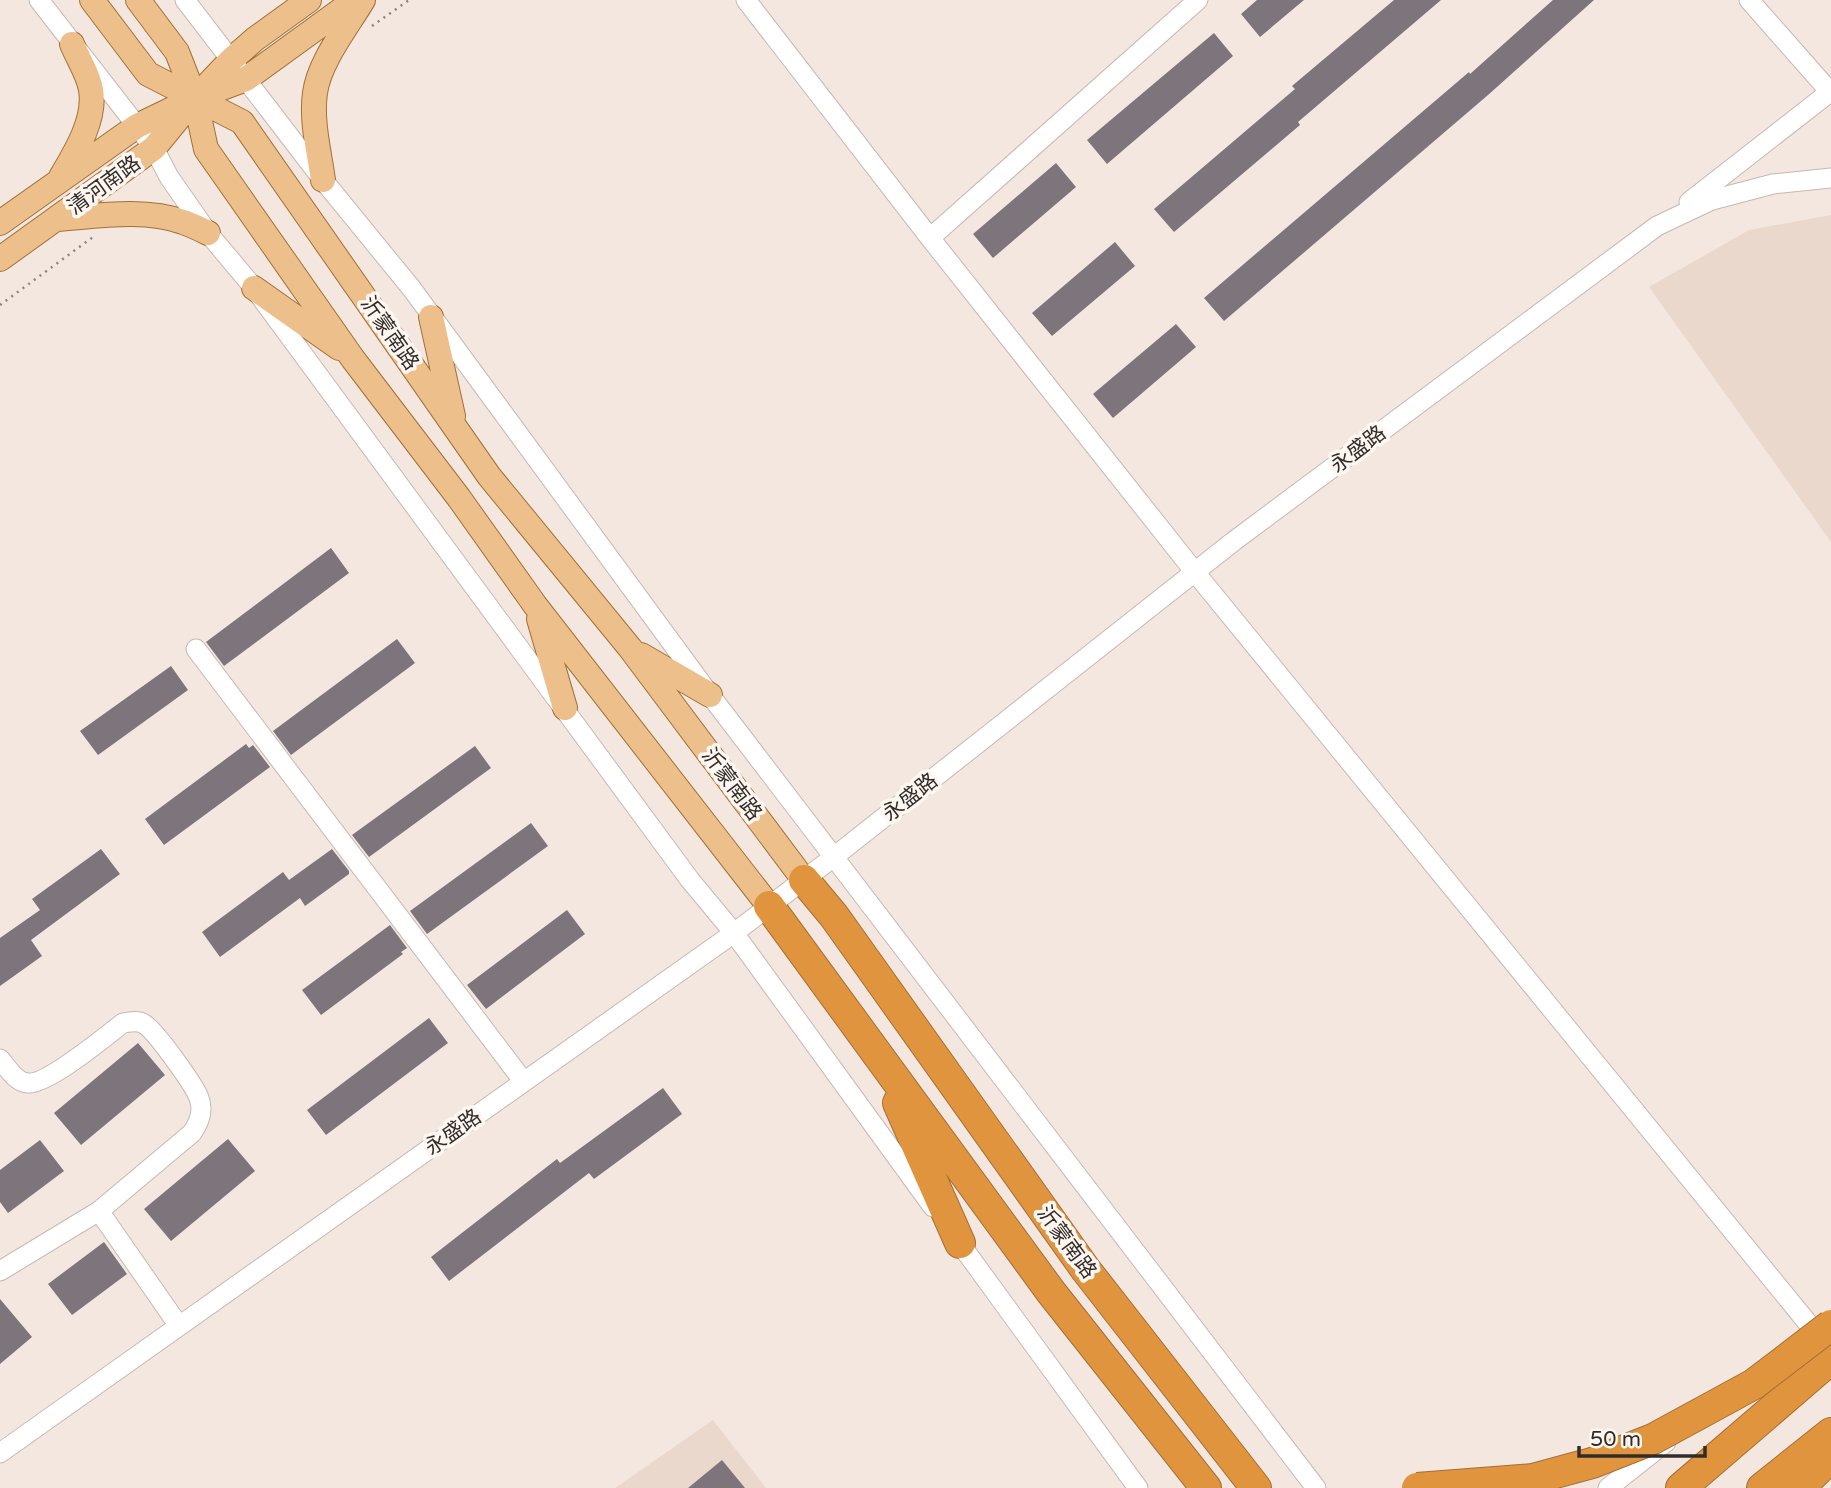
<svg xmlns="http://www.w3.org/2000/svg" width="1831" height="1488" font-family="'Varela Round','Noto Sans SC',sans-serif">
	<rect width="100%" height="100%" fill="#f4e7e0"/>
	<path fill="#ead8cc" d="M1831 215V542L1649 287 1749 230Z
		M713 1420 766 1488H615Z"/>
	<path fill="#7e747b" d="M1257 0H1304L1260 37 1241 14Z
		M1394 0H1441L1298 122 1300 125 1174 232 1154 209 1295 89 1292 86Z
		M1553 0H1594L1488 95 1224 321 1204 298 1469 72 1470 74Z
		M1214 33 1233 56 1107 164 1087 140Z
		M1056 163 1076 187 993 258 973 234Z
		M1115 242 1135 266 1052 336 1032 313Z
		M1176 324 1196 347 1113 418 1093 394Z
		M331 548 349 573 224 666 206 642Z
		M397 639 415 663 291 755 273 731Z
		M171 666 188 690 98 755 80 731Z
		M246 744 249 748 253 745 270 767 164 845 145 819Z
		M475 746 491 768 369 857 352 835Z
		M531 823 548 846 427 934 410 911Z
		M101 849 120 874 31 940 42 956 0 986V938L40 910 32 899Z
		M332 849 349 871V874L305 906 300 898 220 957 202 932 283 872 289 880Z
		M567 910 585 934 486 1009 467 985Z
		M390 925 407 948 401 952 403 954 321 1015 302 990Z
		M429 1018 448 1043 326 1135 307 1110Z
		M138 1043 165 1075 81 1145 54 1113Z
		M663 1088 682 1114 594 1179 589 1173 449 1281 431 1257 557 1159 560 1163Z
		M228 1139 255 1171 171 1241 144 1209Z
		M40 1140 64 1171 8 1213 0 1202V1170Z
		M104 1242 127 1274 72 1315 48 1284Z
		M0 1299 32 1337 0 1364Z
		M722 1460 745 1488H688Z"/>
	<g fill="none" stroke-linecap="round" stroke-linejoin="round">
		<defs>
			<path id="minor" d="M39 0 154 148 169 177 208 233 254 288 690 880 734 933 933 1207
				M185 0 323 180 412 289 710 695 1316 1488
				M746 0 930 238 1194 571 1811 1327
				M1749 0 1831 93
				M1689 202 1830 92
				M930 238 1198 0
				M196 649 524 1082
				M0 1059C8 1068 15 1082 28 1083 47 1085 106 1036 123 1023 130 1022 138 1020 144 1024 155 1030 195 1086 199 1098 204 1111 199 1123 192 1133L99 1211
				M953 1234 1138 1488
				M0 1271 99 1211 179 1326
				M0 1453 734 933 835 856 1234 541 1657 226 1712 200 1773 184 1831 178
				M1608 1488 1666 1442"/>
			<path id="major" d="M92 0 148 74 242 122 489 476 630 648 804 880
				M138 0 177 52 195 98 206 149 353 359 459 498 535 605 769 906
				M61 177C75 153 96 120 91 90 89 75 78 59 72 44
				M323 180C319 151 311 121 315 93 319 62 347 27 363 0
				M57 219C97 216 145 208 183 222 192 225 200 229 208 233
				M0 223 137 126 195 98 246 79 355 0
				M0 259 154 148 195 98 231 60 255 39 309 0
				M254 288 339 348
				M431 317 453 416
				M539 619 565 708
				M641 655 710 695"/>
			<path id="highway" d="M804 880 834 916 1086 1270 1256 1488
				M769 906 1051 1292 1206 1488
				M898 1103 960 1243
				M1681 1488 1831 1359
				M1762 1488 1831 1433
				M1799 1488 1831 1457"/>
		</defs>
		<use href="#minor" stroke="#c5b9b2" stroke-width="21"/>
		<use href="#major" stroke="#a37037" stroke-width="26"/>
		<use href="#highway" stroke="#a37037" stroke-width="32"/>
		<path stroke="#8d847f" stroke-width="2.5" stroke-dasharray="2 5" stroke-linecap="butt" d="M372 26 409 0
			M0 305 93 237"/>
		<use href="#minor" stroke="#fff" stroke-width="19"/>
		<use href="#major" stroke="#edbf8b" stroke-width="24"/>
		<use href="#highway" stroke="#e1943e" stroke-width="30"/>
		<defs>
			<path id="highway-bridge" d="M1417 1488 1533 1479 1592 1463 1653 1439 1754 1384 1831 1325"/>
		</defs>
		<use href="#highway-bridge" stroke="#a37037" stroke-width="32" stroke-linecap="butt"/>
		<use href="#highway-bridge" stroke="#e1943e" stroke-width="30"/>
	</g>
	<g text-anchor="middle" stroke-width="7" stroke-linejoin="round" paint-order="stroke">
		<g font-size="21" fill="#312c29" stroke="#fdf6f1">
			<text transform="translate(104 185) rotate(-36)" y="7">清河南路</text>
			<text transform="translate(390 333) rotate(55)" y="7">沂蒙南路</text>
			<text transform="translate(1358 449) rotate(-37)" y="7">永盛路</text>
			<text transform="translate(732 784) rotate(53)" y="7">沂蒙南路</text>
			<text transform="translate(910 797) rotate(-38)" y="7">永盛路</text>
			<text transform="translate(453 1132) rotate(-35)" y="7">永盛路</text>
			<text transform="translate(1067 1242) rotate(54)" y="7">沂蒙南路</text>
		</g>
	</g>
	<path d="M1579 1446v10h126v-10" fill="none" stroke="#312c29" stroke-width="3.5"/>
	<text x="1590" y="1446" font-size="21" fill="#312c29" stroke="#fdf6f1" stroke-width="5" paint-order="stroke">50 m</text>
</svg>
